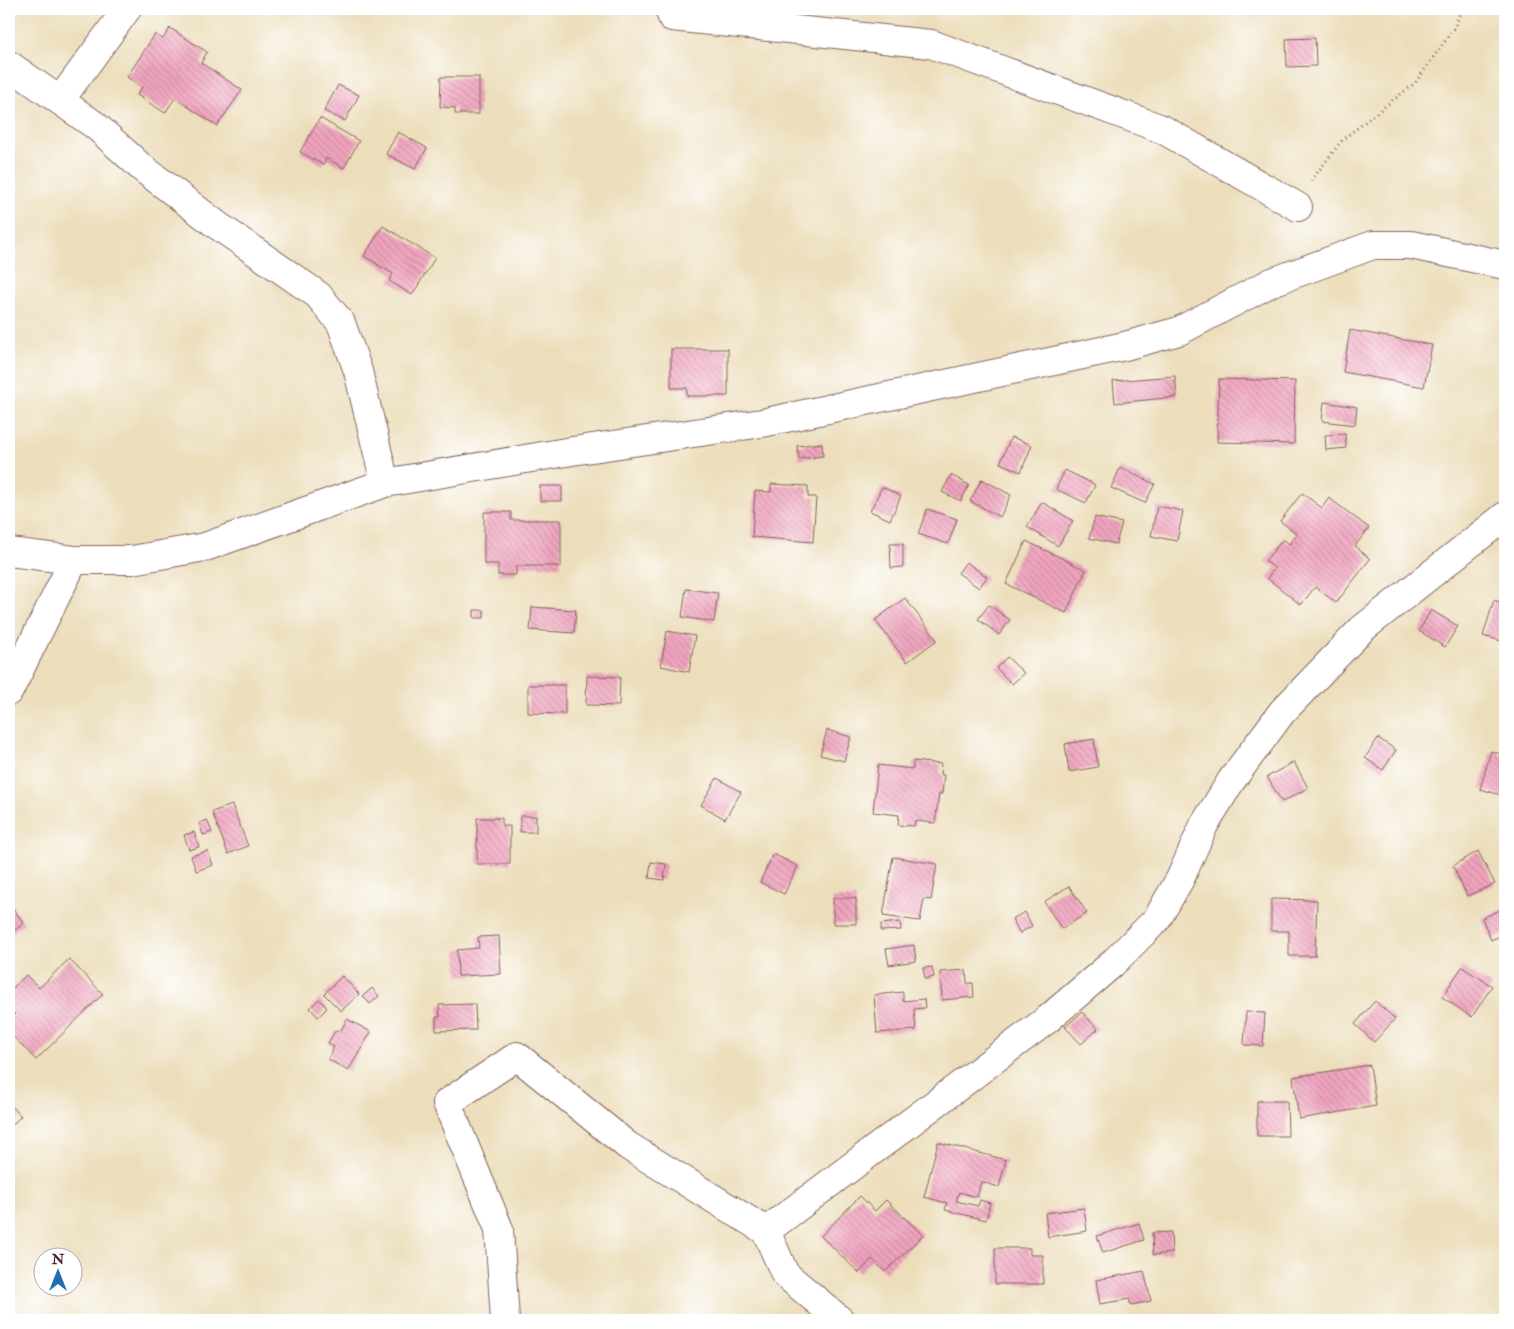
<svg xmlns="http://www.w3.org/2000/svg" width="1514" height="1329" font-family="'IM FELL Double Pica',serif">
	<defs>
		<pattern id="building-back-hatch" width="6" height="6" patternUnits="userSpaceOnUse" patternTransform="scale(1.25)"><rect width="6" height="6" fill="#f1a5bf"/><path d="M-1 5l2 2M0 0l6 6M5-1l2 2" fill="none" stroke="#c5869b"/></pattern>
	</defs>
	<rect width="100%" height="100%" fill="#fff"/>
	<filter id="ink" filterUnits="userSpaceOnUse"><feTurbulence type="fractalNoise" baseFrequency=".02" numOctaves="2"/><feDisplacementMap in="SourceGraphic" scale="10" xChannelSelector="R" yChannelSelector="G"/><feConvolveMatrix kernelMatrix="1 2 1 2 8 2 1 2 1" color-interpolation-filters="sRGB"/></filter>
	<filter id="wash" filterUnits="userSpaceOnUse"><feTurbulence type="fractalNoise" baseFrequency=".0096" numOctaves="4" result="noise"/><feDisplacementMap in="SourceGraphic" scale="20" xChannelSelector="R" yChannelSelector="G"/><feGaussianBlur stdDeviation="1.12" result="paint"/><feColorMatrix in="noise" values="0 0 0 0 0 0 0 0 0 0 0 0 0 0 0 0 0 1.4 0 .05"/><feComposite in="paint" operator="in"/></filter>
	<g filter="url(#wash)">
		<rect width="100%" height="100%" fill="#ecdebb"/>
		<g id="blocks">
			<path fill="url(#building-back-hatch)" d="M170 28 207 52 201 63 242 90 217 126 175 98 165 113 137 95 142 87 127 77 155 34 163 39Z
				M1315 38 1316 66 1287 67 1286 39Z
				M441 77H479V114H455V108L440 107Z
				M338 85 359 95 345 121 324 111Z
				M320 118 359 141 344 168 326 158 323 165 300 152Z
				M398 132 427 148 415 169 386 154Z
				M383 226 435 258 412 295 389 281 393 274 364 256Z
				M1350 330 1432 345 1424 387 1343 372Z
				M671 349H728V396H687V388H671Z
				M1175 376 1177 397 1115 403 1113 381Z
				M1219 379 1295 381 1294 444 1217 442Z
				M1324 402 1357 407 1355 425 1322 421Z
				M1345 434 1346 448 1326 450 1325 435Z
				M1011 437 1032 445 1021 472 1000 463Z
				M822 443 823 456 799 459 797 446Z
				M1120 468 1155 484 1145 503 1111 488Z
				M1065 470 1095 485 1086 503 1056 489Z
				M951 475 969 485 961 501 942 492Z
				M982 479 1011 495 1000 517 970 501Z
				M771 484 808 486V497H816L813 542 752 537 755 491 771 492Z
				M540 486H562V501H540Z
				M882 487 901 496 890 520 870 511Z
				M1302 493 1322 508 1329 498 1369 528 1355 546 1370 559 1336 603 1315 587 1301 605 1267 578 1275 568 1265 561 1283 539 1289 544 1297 534 1280 521Z
				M1042 502 1073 521 1058 546 1027 527Z
				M1157 506 1183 511 1177 541 1151 536Z
				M927 509 957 519 948 544 918 534Z
				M484 512H511V520H561V566H516V575H498V564H484Z
				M1095 517 1122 523 1116 544 1089 538Z
				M1026 541 1086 570 1066 613 1006 584Z
				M890 544H903V567L891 568Z
				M966 562 987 577 979 588 958 573Z
				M686 589 718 593 714 622 682 617Z
				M905 598 937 640 907 662 875 620Z
				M1494 600 1505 604V642L1483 636Z
				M989 605 1010 620 999 635 978 619Z
				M532 607 576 610 574 633 530 630Z
				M474 610H484V618H474Z
				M1431 610 1458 626 1445 647 1419 631Z
				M667 631 695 636 689 672 661 666Z
				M1007 657 1024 673 1012 684 996 668Z
				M587 676 620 677 619 706 586 705Z
				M528 685H565V714L528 713Z
				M827 730 851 737 844 761 820 755Z
				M1378 738 1396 750 1383 770 1365 758Z
				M1094 739 1098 767 1069 772 1065 744Z
				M1491 751 1505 755V796L1480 789Z
				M913 761 941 764 940 774 944 775 942 794H939L935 823 915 821 914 826 898 825 899 815 873 812 878 765 913 769Z
				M1294 762 1308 788 1282 802 1267 777Z
				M717 778 741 792 725 819 701 805Z
				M232 805 248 846 228 854 212 812Z
				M520 816H536V832H520Z
				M477 818H502V826H510V864H477Z
				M207 820 212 832 203 835 199 823Z
				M194 832 199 847 189 850 184 835Z
				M208 851 213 865 196 871 191 856Z
				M1478 851 1495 884 1467 896 1453 866Z
				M773 854 798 866 784 894 760 882Z
				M893 857 937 864 931 900 924 899 920 921 883 916Z
				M651 862 666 864 664 880 649 878Z
				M1069 886 1087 913 1062 929 1044 902Z
				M833 898H856V924H833Z
				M1271 899 1317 900 1315 956H1289V931H1271Z
				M9 904 24 923 9 935Z
				M1505 908V934L1491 940 1482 918Z
				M1025 912 1032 926 1020 933 1012 919Z
				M900 922 901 930 881 931V924Z
				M499 936 501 974 458 976 457 950 479 948 478 937Z
				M914 945 916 961 889 965 886 949Z
				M69 959 103 994 36 1060 9 1032V1020L15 1014 9 1009V992L26 975 39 988Z
				M932 967 934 977 925 979 923 968Z
				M1462 967 1492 986 1472 1017 1442 997Z
				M966 970 967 983H973L974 997 942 1000 940 972Z
				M342 976 359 994 341 1011 324 994Z
				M372 988 379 996 370 1004 363 996Z
				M903 992V1001L924 999 925 1008 914 1009 916 1030 877 1033 874 995Z
				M319 999 327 1008 318 1017 310 1008Z
				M1375 1001 1395 1019 1374 1042 1355 1024Z
				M475 1004 476 1030 436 1031V1017H440L439 1005Z
				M1082 1012 1098 1029 1081 1044 1065 1027Z
				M1246 1012 1265 1013 1263 1046 1244 1045Z
				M347 1019 371 1032 348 1071 328 1059 334 1047 328 1043 336 1030 340 1032Z
				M1370 1065 1376 1106 1299 1119 1293 1077Z
				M1257 1101H1287L1288 1136H1257Z
				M9 1103 21 1116 9 1128Z
				M938 1142 1006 1160 999 1187 981 1182 977 1197 959 1192 956 1201 978 1206 980 1200 990 1203 986 1220 945 1210 947 1203 924 1197Z
				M860 1196 875 1211 886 1200 923 1235 885 1272 872 1259 859 1273 821 1236Z
				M1084 1208 1087 1231 1048 1237 1045 1213Z
				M1139 1223 1144 1240 1103 1253 1097 1236Z
				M1171 1232 1172 1253 1153 1255 1152 1233Z
				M995 1248H1030V1255H1043V1284H995Z
				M1144 1271 1151 1301 1131 1305 1129 1299 1100 1304 1096 1280Z"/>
		</g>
	</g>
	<g filter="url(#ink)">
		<use href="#blocks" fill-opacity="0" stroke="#83625d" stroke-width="1"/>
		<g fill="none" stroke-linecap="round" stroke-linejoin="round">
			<defs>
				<path id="minor" d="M669 9 672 17 931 44 1162 129 1298 207
					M9 65 96 126 141 167 217 225 318 295 341 323 358 371 385 483
					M61 99 127 9
					M9 552 74 560H132L205 547 385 483 572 451 762 423 1125 346 1179 331 1272 282 1373 245H1411L1505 265
					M9 691 74 560
					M766 1231 1048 1019 1112 964 1157 919 1180 879 1204 825 1231 781 1282 712 1362 629 1505 516
					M505 1320 499 1229 447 1103 517 1056 628 1146 766 1231 785 1274 840 1320"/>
			</defs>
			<use href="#minor" stroke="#83625d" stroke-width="30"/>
			<path stroke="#83625d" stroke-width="3" stroke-dasharray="1 4" stroke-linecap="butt" d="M1311 181 1343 139 1415 83 1455 27 1461 9"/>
			<use href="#minor" stroke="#fff" stroke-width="28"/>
		</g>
	</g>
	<rect width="1514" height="1329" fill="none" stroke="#fff" stroke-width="30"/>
	<g transform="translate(58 1272)"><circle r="24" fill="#ffffff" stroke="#b7a5aa"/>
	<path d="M0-4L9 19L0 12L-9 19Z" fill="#1f6fb2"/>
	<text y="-8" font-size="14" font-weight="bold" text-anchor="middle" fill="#4a1f2b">N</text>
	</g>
</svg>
